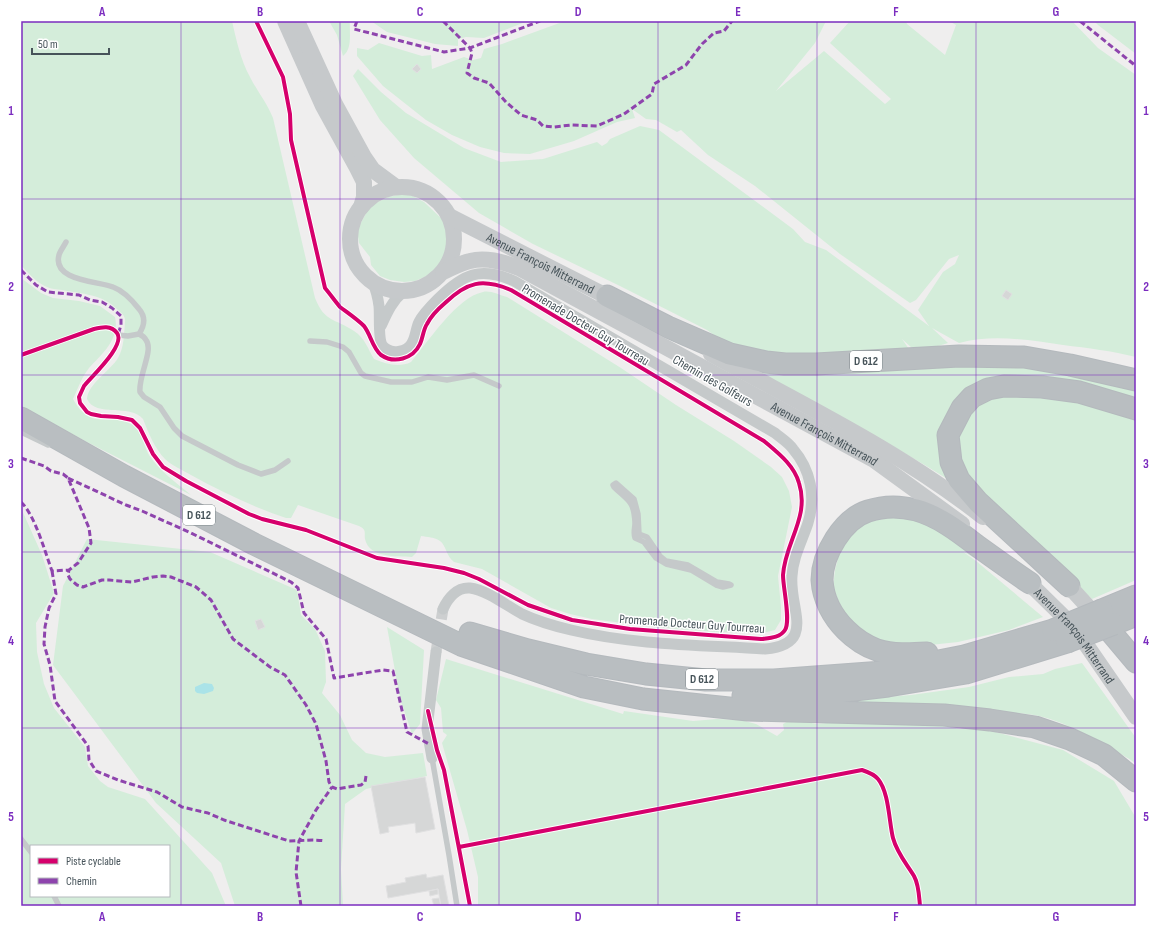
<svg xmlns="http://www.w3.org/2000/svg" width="1157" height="927" font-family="'Sofia Sans Condensed',sans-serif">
	<rect width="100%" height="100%" fill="#efeeee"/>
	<path fill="#d4edda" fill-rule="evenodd" d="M21 21H232C236 39 241 61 250 77 257 91 267 103 273 118L315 298C325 323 335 318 354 331 365 338 368 349 374 359 386 364 399 368 411 362 428 342 457 297 483 292 490 290 499 295 507 297L621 368 676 405 734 441 771 467 782 477 789 491 792 507 778 576 781 607V620L775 630 767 632 757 633 717 632 653 627 592 619 570 614 551 608 482 569 454 562C446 556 446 545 440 541 435 537 427 537 421 536L416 553 412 557C397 556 369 558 365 539 364 532 367 530 359 526L298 505 291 518H286C253 507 222 492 191 475 183 470 172 466 165 459 155 449 148 432 143 419 129 403 96 418 87 399 88 384 110 371 118 358 124 348 124 334 125 322 126 317 122 313 118 310 103 294 82 294 62 290 56 289 51 289 47 287 37 283 28 273 21 265Z
		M329 21H350C349 32 353 48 343 56L337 35Z
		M371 21H528L484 38 466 37 458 39V46L435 44 387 32Z
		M565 21H826L815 43 776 91 824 51 885 104 891 99 830 43 850 21H906L907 24 945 55 956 25 949 21H1072L1098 48 1136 75V357C1112 351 1088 348 1063 345 1029 340 993 334 959 343L932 328 948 343 925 350 912 348 902 339 909 349 803 358 729 346 707 330 620 286 533 244 479 213 414 158 380 120 353 76 358 69 381 92 406 113 464 148 501 162 543 159 597 142 602 146 607 143 610 139 640 126 659 130 793 229 805 242 826 250 929 326 918 310 943 272 955 264 959 255 949 259 916 300 910 303 840 254 755 186 708 155 681 130 677 132 656 120 646 119 632 109 635 118 617 122 574 141 530 154 504 153 480 147 452 135 426 120 383 86 357 56V48L368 50 379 43 422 56 431 55 432 69 464 57 473 60 481 58 484 49 502 44Z
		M1094 21H1136V54L1098 25Z
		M398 195H411L424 202 442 219 447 228V246L444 258 437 268 427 276 415 281 404 282 390 280 380 276 371 265 370 257 359 243 357 230 370 206 388 197Z
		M21 278 41 293 53 298 79 301 100 306 115 317C120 339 102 354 89 368 82 377 78 388 73 399 91 432 108 412 131 424 141 429 144 446 149 455 159 471 177 483 191 495L87 442 21 406Z
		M733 362 949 364 1036 367 1136 388V404L1054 383 952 408 949 480C880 436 806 400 733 362Z
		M1004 395 1057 397 1103 407 1136 419V580L1092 599 1045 553 972 486 960 463 957 443 961 426 979 403Z
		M21 508 42 555 54 593 36 623 37 652 44 684 54 708 85 747 88 766 100 781 108 787 145 799 212 873 226 906H21ZM31 846H169V896H31Z
		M891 513 934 525 987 565 962 551 976 561 1043 617 1009 630 958 642 921 646 893 644 869 638 848 618 841 607 833 587 835 570 841 547 852 529 870 516Z
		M87 539 210 552 297 590 301 615 315 629 325 651 326 682 322 693 340 715 352 740 366 753 385 757 423 753 427 776 366 789 345 804 341 869 343 906H235L221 863 156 803 53 665 63 586Z
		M387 627 424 650 420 724 412 734 400 698Z
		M446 659 623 714 624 711 693 721 717 719 741 720 756 724 777 736 784 730 783 724 792 719 816 724 827 723H874L947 726 960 729 977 727 1063 750 1114 781 1136 818V906H478V877L467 830 442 743 447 735 443 732 441 708 436 700Z
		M1082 663 1136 738V764C1131 759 1122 755 1115 751 1084 732 1042 709 1005 714L802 704 911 695 969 687 1009 677 1043 674 1055 669Z"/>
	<path fill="#aae3e8" d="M204 683 212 684 214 688 213 691 204 694 197 693 195 691V687Z"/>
	<path fill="#d6d7d7" stroke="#e0e0e1" d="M417 64 421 69 417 73 412 69Z
		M1006 290 1012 294 1008 300 1002 296Z
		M261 619 265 627 258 630 255 621Z
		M425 777 435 829 416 833 415 823 388 827 389 832 380 834 371 786Z
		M426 874 427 878 443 875 449 906H441L438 889 388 898 386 886 406 882 405 878Z
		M438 889V894L430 896 429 891Z
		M439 898 441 906H434L432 899Z"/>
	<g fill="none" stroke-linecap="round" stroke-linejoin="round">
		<path stroke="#cdcfd0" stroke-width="11" stroke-dasharray="11 5.5" stroke-linecap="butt" d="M436 652 443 609"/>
		<defs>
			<path id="highway" d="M607 296 668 327 730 354 766 362 785 364H816L959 356 1024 357 1070 365 1136 380
				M21 418 124 476 254 544 461 645 584 687 643 699 748 710 944 715 990 720 1035 727 1070 739 1104 755 1136 781
				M1069 586 978 502 959 480 951 462 948 435 962 408 972 397 988 389 1004 386 1042 387 1079 392 1136 409
				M1102 610 1136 596
				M1099 618 1136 662
				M1114 624 1136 615
				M470 633 528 650 586 664 646 674 706 680H774L883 672 964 656 1053 630
				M927 653C910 654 893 655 877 650 866 646 854 638 846 630 833 617 823 599 822 580 822 554 843 519 868 511 883 506 901 506 916 510 938 516 958 531 976 545 994 558 1012 571 1030 583
				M743 696H768L829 693 888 686 966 673 1067 642"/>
		</defs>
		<use href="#highway" stroke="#b4b9bd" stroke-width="23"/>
		<path stroke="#c5c9ca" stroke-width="5.5" d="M66 242C64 246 60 251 59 255 52 281 98 281 113 287 124 291 132 300 139 309 146 317 145 325 139 334L128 336 118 335
			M139 334C141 335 145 338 146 340 154 350 138 376 140 392L144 397 160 407 174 428 182 436 238 465 261 474 275 470 288 461
			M310 341 327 342 343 347 349 352 361 373 365 376 391 382H412L428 377 447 380 474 375 499 386
			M21 432 48 445
			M616 483 634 499 638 514 639 534 647 537 660 556 666 561 688 565 717 582 729 584 731 585 723 587 716 585 691 570 666 564 656 558 644 542 635 538C633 532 635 529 635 523 634 500 628 501 614 487L613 485Z
			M432 758 449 855 457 906
			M21 839 31 852
			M54 896 59 906"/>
		<path stroke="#c5c9ca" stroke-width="11" d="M373 283C376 290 378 298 379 306 380 315 378 338 382 345 388 353 401 354 409 347 416 341 415 330 419 322 423 314 431 306 438 299 463 274 480 266 514 281L775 433C781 438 789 443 793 449 811 470 816 497 808 523 802 541 793 557 792 576 789 609 817 644 765 649 700 645 634 645 571 630 554 626 537 621 522 614 507 606 487 590 470 588 457 587 448 598 443 609
			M381 326C387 313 392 301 403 292
			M432 758 427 729 436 652"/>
		<g stroke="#c6c9cb" stroke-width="16">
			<path d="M285 21 323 106 357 168 364 182V197L361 207"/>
			<path d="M297 21 335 104 364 157 373 170 396 187"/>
			<circle cx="402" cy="239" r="52"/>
			<path id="s1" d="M449 216 616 301"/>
			<path id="s2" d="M443 272C452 268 461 263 470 261 486 257 504 262 519 268L874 460 962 524"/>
			<path d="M711 354C803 405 900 451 983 517"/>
			<path id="s3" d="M1022 576 1074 627 1136 717"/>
			<path d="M1060 579 1069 586 1101 621"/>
		</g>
		<use href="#highway" stroke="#b9bec1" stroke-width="21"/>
		<defs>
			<path id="highway-bridge" d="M1053 630 1102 610
				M1067 642 1114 624"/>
		</defs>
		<use href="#highway-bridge" stroke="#b4b9bd" stroke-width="23" stroke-linecap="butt"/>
		<use href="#highway-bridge" stroke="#b9bec1" stroke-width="21"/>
		<path stroke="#8e44ad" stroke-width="3" stroke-dasharray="6 3" stroke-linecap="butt" d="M357 21 354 29 444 52 470 48 540 21
			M443 21 470 48 472 53 467 73 474 78 489 83 506 102 521 115 537 120 543 126 554 127 571 125 597 126 624 114 652 94 654 84 686 65 702 44 714 33 724 31 732 21
			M1080 21 1136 66
			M21 270 36 285 48 292 79 295 90 300 102 302 112 308 121 316V325L118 335
			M21 458 44 466 51 471 63 474 68 478 89 528 91 543 78 563 69 570 68 575 70 579 77 585 83 587 102 580H109L132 582 153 577 163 576 171 577 196 587 211 600 233 639 270 667 285 675 306 705 316 724 326 761 329 782 332 787 337 789 361 785 365 782 366 776
			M68 478 126 505 142 511 191 533 291 582 298 588 304 613 326 639 334 678 383 670 393 671 407 732 429 744
			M21 502C35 515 45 552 52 571L69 570
			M52 571 56 594 49 608 45 627 44 644 50 665 55 701 88 746 89 760 96 771 118 780 157 792 182 807 208 813 224 820 289 841C301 841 313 839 325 841
			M301 906 296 872 299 841 316 810 332 787"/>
		<defs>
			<path id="cycleway" d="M21 355 94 329C102 327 111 325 117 333 126 345 92 376 84 386L79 397 80 403 87 412 91 414 101 416 118 417 132 420 140 428 153 454 163 467 186 481 249 514 262 519 306 530 377 558 444 568 464 573 479 579 528 605 572 620 630 629 761 639C769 638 780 638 785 630 791 621 783 588 783 575 785 542 810 517 799 483 794 465 778 453 764 441L511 290C482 278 467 282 445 303 438 309 431 316 427 324 423 330 423 338 420 344 413 359 394 364 381 355 372 347 371 335 364 326 357 319 348 313 340 307 335 301 330 294 325 288L291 140 290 114 283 77 256 21
				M428 711 437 750 444 770 470 906
				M459 847 862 770C868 772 874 774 878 779 889 792 889 822 893 838 897 853 906 863 914 876 919 885 919 896 920 906"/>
		</defs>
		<use href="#cycleway" stroke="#fff" stroke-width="6"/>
		<use href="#cycleway" stroke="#d6006c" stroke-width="4"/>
	</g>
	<path fill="none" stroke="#7b2cbf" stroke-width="1" stroke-opacity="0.55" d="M181 21V906M340 21V906M499 21V906M658 21V906M817 21V906M976 21V906M21 199H1136M21 375H1136M21 552H1136M21 728H1136"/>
	<g text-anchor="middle" stroke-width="3" stroke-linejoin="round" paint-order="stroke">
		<g fill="#fff" stroke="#7e878b" stroke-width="1">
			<rect x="850" y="351" width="32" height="20" rx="3"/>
			<rect x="183" y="505" width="32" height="20" rx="3"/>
			<rect x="686" y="669" width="32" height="20" rx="3"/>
		</g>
		<g font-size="12" font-weight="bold" fill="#465359">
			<text x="866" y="365">D 612</text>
			<text x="199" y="519">D 612</text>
			<text x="702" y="683">D 612</text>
		</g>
		<g font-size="13" fill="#465359" stroke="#fff">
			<text dy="5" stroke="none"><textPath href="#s1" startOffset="103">Avenue François Mitterrand</textPath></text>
			<text transform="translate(586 324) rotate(31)" y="5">Promenade Docteur Guy Tourreau</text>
			<text transform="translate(713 380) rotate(30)" y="5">Chemin des Golfeurs</text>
			<text dy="5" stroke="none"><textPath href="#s2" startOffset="427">Avenue François Mitterrand</textPath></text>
			<text transform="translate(692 623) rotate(4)" y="5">Promenade Docteur Guy Tourreau</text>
			<text dy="5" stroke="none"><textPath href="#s3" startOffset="80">Avenue François Mitterrand</textPath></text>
		</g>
	</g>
	<rect width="1157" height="927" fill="none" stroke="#ffffff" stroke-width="44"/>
	<rect x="30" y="845" width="140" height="52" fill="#ffffff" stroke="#b5babd"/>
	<rect x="38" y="858" width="20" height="6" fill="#d6006c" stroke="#b5babd"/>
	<text x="66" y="865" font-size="12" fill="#465359">Piste cyclable</text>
	<rect x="38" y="878" width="20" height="6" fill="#8e44ad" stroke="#b5babd"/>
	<text x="66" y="885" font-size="12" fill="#465359">Chemin</text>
	<path d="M32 48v6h77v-6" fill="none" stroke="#465359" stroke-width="2"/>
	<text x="38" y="48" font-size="12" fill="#465359" stroke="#ffffff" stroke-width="3" paint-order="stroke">50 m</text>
	<rect x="22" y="22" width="1113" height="883" fill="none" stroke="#7b2cbf" stroke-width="1.5"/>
	<g font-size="13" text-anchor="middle" font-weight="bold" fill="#7b2cbf">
		<text x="102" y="16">A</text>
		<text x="260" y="16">B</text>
		<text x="420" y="16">C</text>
		<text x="578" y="16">D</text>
		<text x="738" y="16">E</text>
		<text x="896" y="16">F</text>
		<text x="1056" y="16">G</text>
		<text x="11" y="115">1</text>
		<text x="1146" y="115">1</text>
		<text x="11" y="291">2</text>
		<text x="1146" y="291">2</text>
		<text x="11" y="468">3</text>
		<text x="1146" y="468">3</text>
		<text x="11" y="645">4</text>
		<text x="1146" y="645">4</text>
		<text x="11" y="821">5</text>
		<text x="1146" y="821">5</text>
		<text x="102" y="921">A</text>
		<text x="260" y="921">B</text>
		<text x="420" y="921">C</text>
		<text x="578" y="921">D</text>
		<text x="738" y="921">E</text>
		<text x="896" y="921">F</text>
		<text x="1056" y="921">G</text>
	</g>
</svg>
